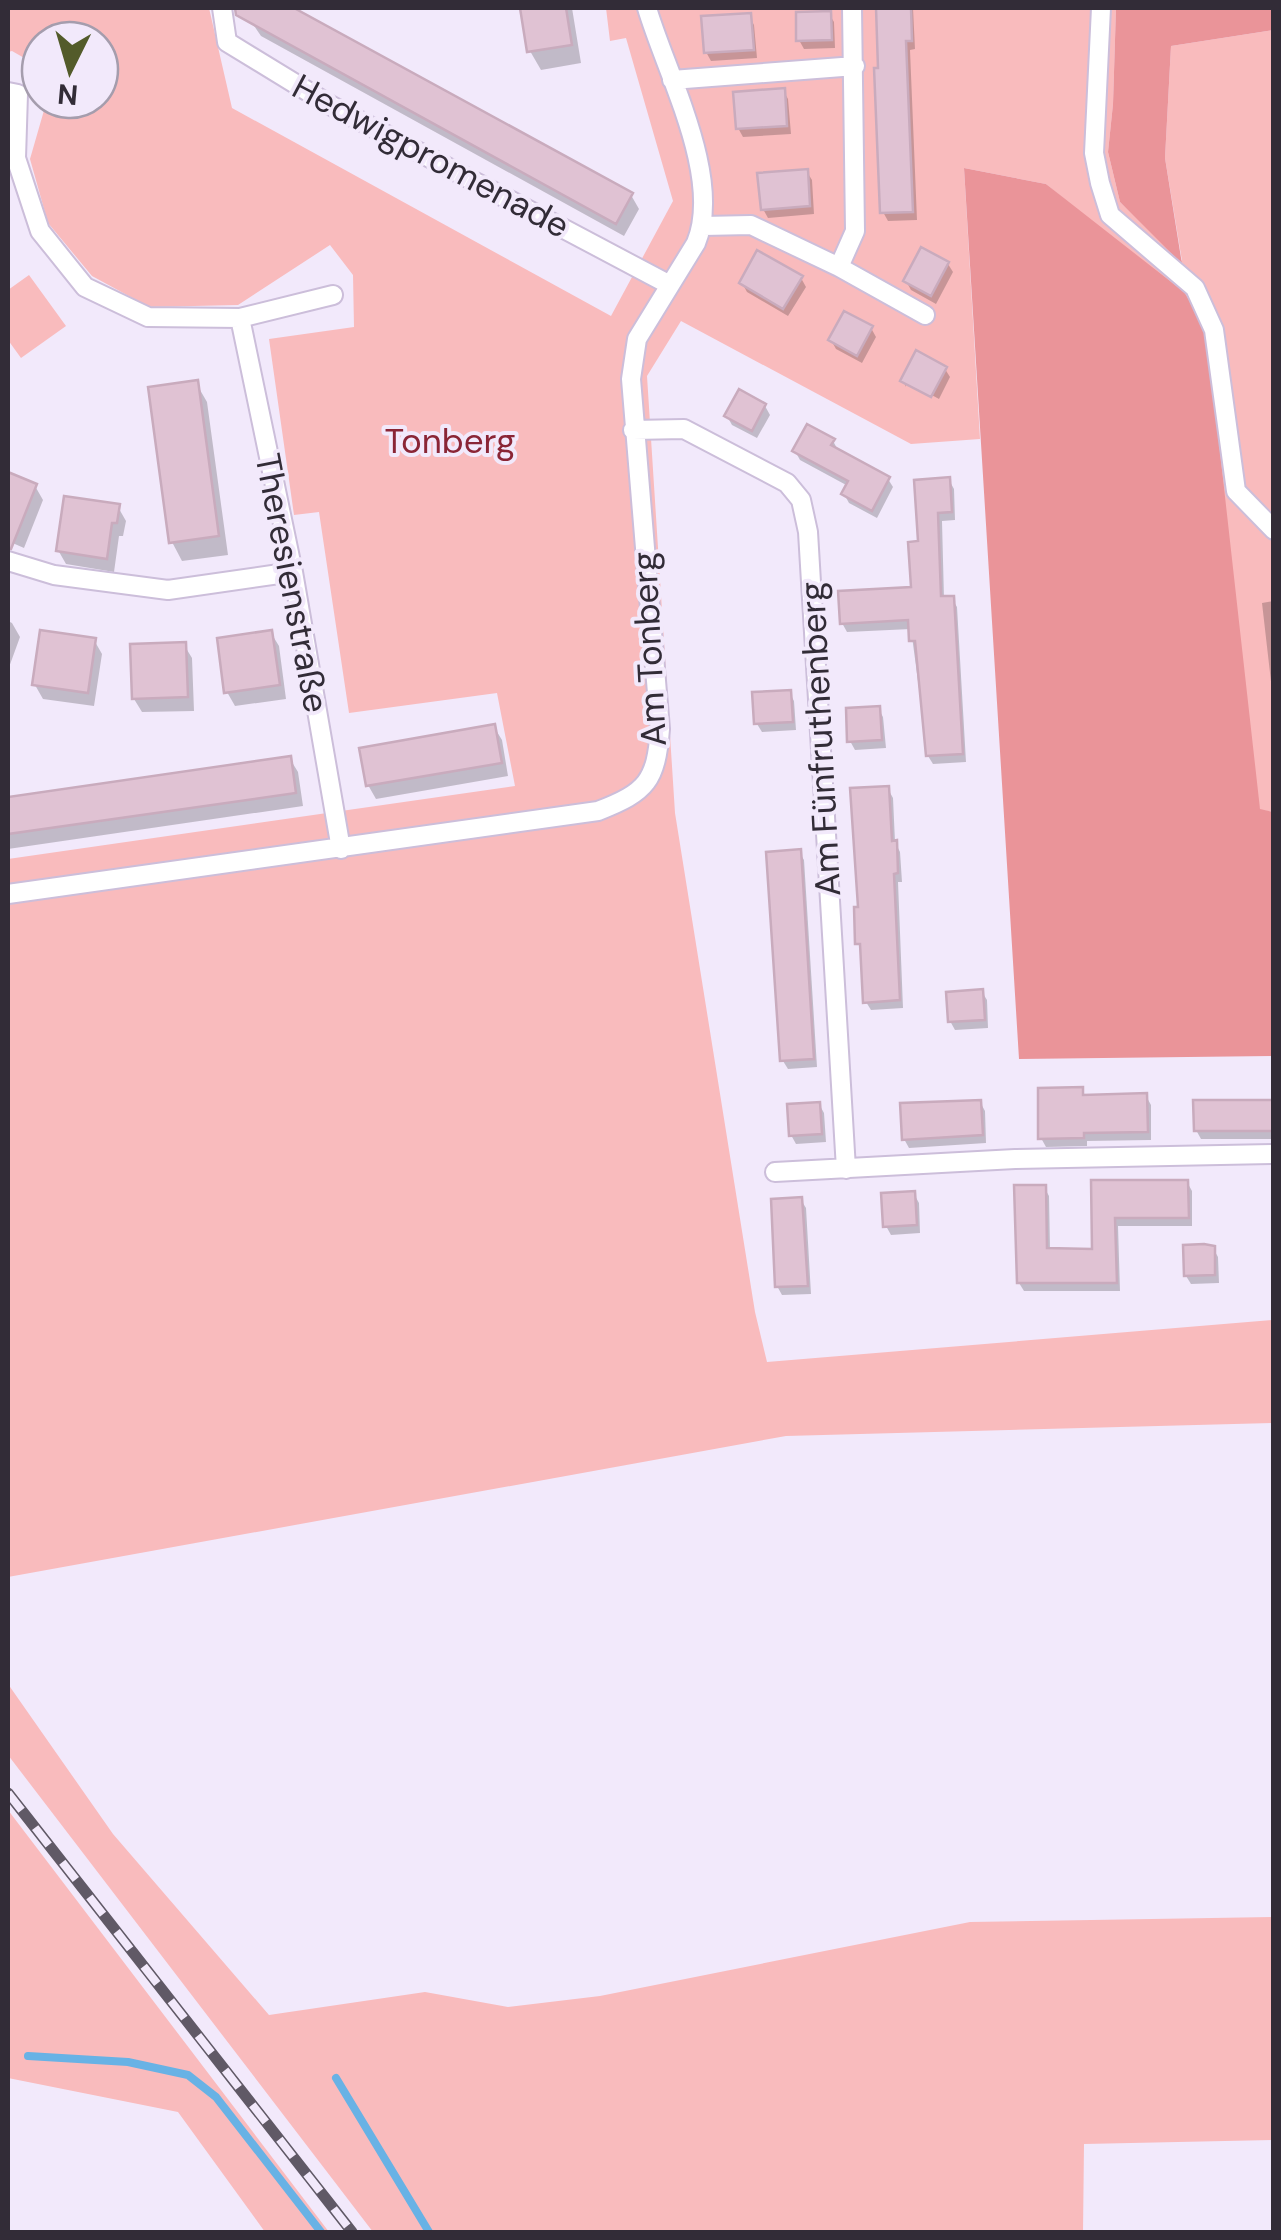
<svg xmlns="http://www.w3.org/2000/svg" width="1281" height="2240" font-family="'DM Sans',sans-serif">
	<rect width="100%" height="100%" fill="#f2e9fb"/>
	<path fill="#f9bbbd" d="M8 8H209L232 108 611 316 673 201 626 38 610 41 606 8H1116L1113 104 1108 152 1120 202 1182 261 1165 158 1171 46 1273 30V812L1260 810 1104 232 1046 184 964 168 980 439 911 444 681 321 647 376 675 813 755 1312 767 1362 1273 1320V1423L786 1436 8 1577V859L515 786 497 693 349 713 319 512 294 515 269 339 354 327 353 275 330 245 238 305 149 307 92 276 48 223 30 159 47 100H100V40H40V67L12 51 8 52Z
		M29 275 66 326 21 358 8 340V290Z
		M8 1684 113 1834 269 2015 425 1992 508 2007 600 1996 970 1922 1273 1917V2140L1084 2144 1083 2232H373L8 1755Z
		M8 1810 329 2232H265L178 2112 8 2078Z"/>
	<path fill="#ea9499" d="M1116 8H1273V30L1171 46 1165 158 1182 264 1120 202 1108 152 1113 104Z
		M964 168 1046 184 1184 292 1206 327 1260 809 1273 812V1056L1019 1059Z"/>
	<path fill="#0003" d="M242 8H288L631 195 639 209 624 236 261 36Z
		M523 8H572L581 63 541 70 530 51Z
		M879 8H913L915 49 910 50 917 220 888 221 883 212Z
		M829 14 834 22 835 48 804 49 799 40Z
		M749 16 754 25 757 58 711 61 706 52Z
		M783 90 788 99 791 134 743 137 738 128Z
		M807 172 812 180 814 214 768 218 763 209Z
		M948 264 953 272 936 304 911 290 906 281Z
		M801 278 806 287 788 316 747 292 742 283Z
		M871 328 876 337 862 363 836 349 831 340Z
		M945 369 950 377 939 399 906 381V387L903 380Z
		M196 383 207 402 228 555 182 561 172 542Z
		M765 406 770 415 757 438 732 425 727 416Z
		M833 441 838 450 888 479 893 487 877 518 849 503 844 494 848 486 800 460 795 451Z
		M8 475 35 486 43 500 24 548 8 541Z
		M949 480 954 489 955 520 942 521 944 599H952L957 607 966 762 933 764 928 756 911 629 847 632 842 623 914 589 921 544Z
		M118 507 126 521 123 536H119L114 572 66 564 58 550Z
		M1274 601V708L1262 603Z
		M8 621 12 623 20 637 8 670Z
		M271 633 279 646 286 699 235 706 227 692Z
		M94 640 102 654 94 706 43 699 35 685Z
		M184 645 192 658 194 711 142 712 134 699Z
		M789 692 794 701 796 730 762 732 757 724Z
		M878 708 883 717 886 748 855 750 850 741Z
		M494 727 502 740 508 776 376 799 368 785Z
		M290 759 298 772 303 806 8 849V800Z
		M888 789 893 798 895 842 900 852 902 882H898L903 1008 871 1010 866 1002 863 952 858 943 860 909Z
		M799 852 804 860 817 1067 788 1069 783 1061Z
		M982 992 987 1000 988 1028 955 1030 950 1021Z
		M1082 1090 1086 1097 1146 1096 1151 1105V1140L1087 1141V1146L1046 1147 1041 1138Z
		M980 1102 985 1111 986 1143 909 1148 904 1139Z
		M1274 1102V1139H1201L1196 1130Z
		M819 1104 824 1113 826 1142 796 1144 791 1135Z
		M1093 1182H1187L1192 1191V1226H1118L1120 1291H1024L1019 1283 1044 1187 1049 1196 1050 1250 1095 1252Z
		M914 1194 919 1203 920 1233 891 1235 886 1226Z
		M801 1200 806 1208 811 1294 782 1295 777 1286Z
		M1213 1248 1218 1257 1219 1283 1191 1284 1186 1276Z"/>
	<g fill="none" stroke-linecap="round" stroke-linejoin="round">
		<path stroke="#68b2e5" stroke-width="8" d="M28 2056 128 2062 188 2075 216 2097 321 2232
			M336 2078 429 2232"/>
	</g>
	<path fill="#e0c2d3" stroke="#c9abbd" stroke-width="2.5" d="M235 8H294L633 193 616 224 236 15Z
		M520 8H566L572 45 527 52Z
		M876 8H911L912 41H906L913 212 880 213 874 68H878Z
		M831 11 832 40 796 41V12Z
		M751 13 754 50 704 53 701 16Z
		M785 88 787 126 736 129 733 92Z
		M808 169 810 206 761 210 757 173Z
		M921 247 949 262 931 296 903 281Z
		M757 250 803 276 783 309 739 283Z
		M844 311 873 326 857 356 828 340Z
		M916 350 947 367 931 397 900 381Z
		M198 380 219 536 169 543 148 387Z
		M739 389 766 404 752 431 724 416Z
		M807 424 835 439 831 445 890 477 872 511 841 494 848 481 792 451Z
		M8 472 37 484 11 549H8Z
		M950 477 952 512 938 513 941 596H954L963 754 926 756 915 641H909L908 620 840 624 838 591 911 587 908 542 918 541 914 480Z
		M64 496 120 504 117 523H112L107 559 56 551Z
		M40 630 96 638 88 693 32 685Z
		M272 630 280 685 224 693 217 638Z
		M186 642 188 697 132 699 130 644Z
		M791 690 793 722 754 724 752 692Z
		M880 706 882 740 847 742 846 708Z
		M495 724 502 763 366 786 359 748Z
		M291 756 296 793 8 834V797Z
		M889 786 892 841 897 840 898 873 894 874 900 1000 863 1003 860 944H855L854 907H858L850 788Z
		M801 849 814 1059 780 1061 766 852Z
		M983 989 985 1020 948 1022 946 992Z
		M1083 1087V1095L1147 1093 1148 1132 1084 1133V1138L1038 1139V1088Z
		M981 1100 983 1135 902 1140 900 1103Z
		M1193 1100H1274V1131H1194Z
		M820 1102 822 1134 789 1136 787 1104Z
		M1091 1180H1188L1189 1218H1115L1117 1283H1017L1014 1185H1046L1047 1248 1092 1249Z
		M915 1191 917 1225 883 1227 881 1193Z
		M802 1197 808 1286 775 1287 771 1199Z
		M1204 1244 1215 1246V1275L1184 1276 1183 1245Z"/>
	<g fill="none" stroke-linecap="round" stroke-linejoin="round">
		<defs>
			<path id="minor" d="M222 8 227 42 330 105 668 284
				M1101 8 1094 153 1100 183 1110 215 1195 288 1214 330 1236 491 1274 530
				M672 80 855 66
				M8 92 18 94 16 158 40 231 85 287 148 317 240 318 333 295
				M703 226 751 225 839 267 925 315
				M839 267 855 231 852 8
				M240 318 293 572 341 849
				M633 430 684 429 787 483 801 500 808 532 846 1169
				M8 561 54 575 168 590 293 572
				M8 894 598 811C647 792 656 781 660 729L631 379 637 339 696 243C723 177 666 73 647 8
				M775 1172 1015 1159 1274 1154"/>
		</defs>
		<use href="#minor" stroke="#ccbeda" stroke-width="22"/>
		<use href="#minor" stroke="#fff" stroke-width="18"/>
		<defs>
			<path id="rail" d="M8 1793 352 2232"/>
		</defs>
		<use href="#rail" stroke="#605966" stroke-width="11"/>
		<use href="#rail" stroke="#f2e9fb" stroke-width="8" stroke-dasharray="22" stroke-linecap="butt"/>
	</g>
	<g text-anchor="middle" stroke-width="8" stroke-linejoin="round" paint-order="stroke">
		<g font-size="35" fill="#322c37" stroke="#f2e9fb">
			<text transform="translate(431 156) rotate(28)" y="12">Hedwigpromenade</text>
			<text transform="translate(292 583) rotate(79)" y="12">Theresienstraße</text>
			<text transform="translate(649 649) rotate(-93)" y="12">Am Tonberg</text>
			<text transform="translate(820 739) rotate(-93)" y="12">Am Fünfruthenberg</text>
		</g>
		<g font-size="35" fill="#8a2536" stroke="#f2e9fb">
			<text x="450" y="453">Tonberg</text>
		</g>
	</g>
	<rect width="1281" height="2240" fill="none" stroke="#322c37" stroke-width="20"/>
	<g transform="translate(70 70) rotate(185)"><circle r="48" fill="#f2e9fb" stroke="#a59dad" stroke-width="2.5"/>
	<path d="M0-8L18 38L0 25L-18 38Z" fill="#535b2a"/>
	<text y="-15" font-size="28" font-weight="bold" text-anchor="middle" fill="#322c37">N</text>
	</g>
</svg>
